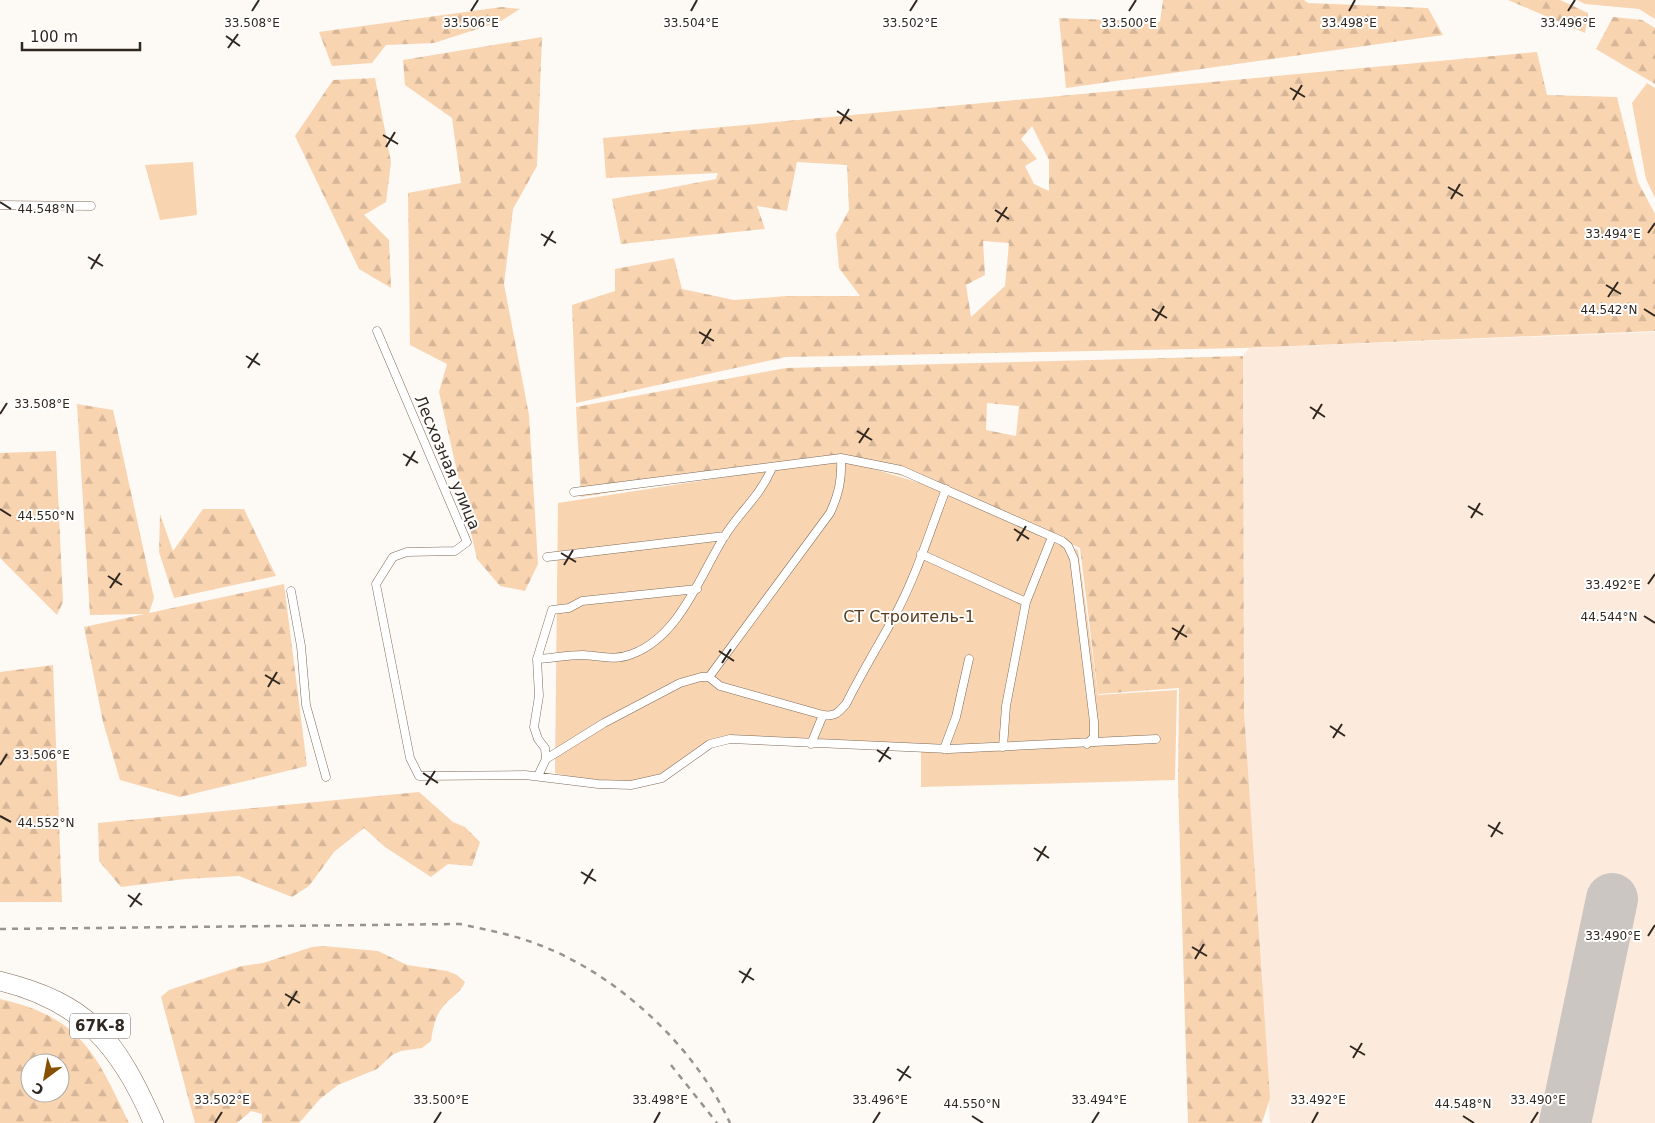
<svg xmlns="http://www.w3.org/2000/svg" width="1655" height="1123" font-family="'DejaVu Sans',sans-serif">
	<defs>
		<pattern id="forest-firs" width="22" height="20" patternUnits="userSpaceOnUse" patternTransform="scale(1.25)"><rect width="22" height="20" fill="#f9d4b1"/><path d="M5 1l3.5 6h-7zM16 11l3.5 6h-7z" fill="#d6b698"/></pattern>
	</defs>
	<rect width="100%" height="100%" fill="#fdf9f5"/>
	<path fill="#fcebdc" d="M1655 332V1123H1270L1244 711 1243 356 1249 348Z"/>
	<path fill="#f9d4b1" d="M1577 0H1655V19L1639 9 1585 4Z
		M1647 83 1655 88V198L1646 179 1632 103Z
		M193 162 197 215 160 220 145 165Z
		M844 460 943 490 1078 550 1098 695 1177 690 1175 780 921 787V746L814 742 825 714 721 684C717 681 712 676 708 675 693 671 649 696 636 705L680 685 708 678 719 687 821 716 811 742C779 740 741 732 711 742 695 747 679 765 664 775 636 793 585 780 555 773L558 503 770 470C759 494 740 511 725 533 713 549 707 570 697 587 674 624 653 648 611 657L612 661 632 656 651 646 667 632 699 590 727 536 765 489 773 470Z"/>
	<path fill="url(#forest-firs)" fill-rule="evenodd" d="M1163 0H1304L1308 3 1428 8 1443 35 1066 88 1059 18 1160 22Z
		M1508 0H1560L1588 13 1585 33Z
		M502 7 520 9 499 22 434 43 386 45 372 63 332 66 319 32Z
		M1613 17 1642 20 1655 28V84L1596 49Z
		M542 37 537 166 513 209 504 284 529 415 538 564 525 591 500 586 477 559 439 392 447 364 410 345 408 193 461 183 452 118 405 85 403 60Z
		M1537 52 1547 95 1617 97 1638 182 1655 214V331L1243 348 786 357 576 403 572 305 615 291V269L674 258 682 289 734 300 787 296H860L839 268 836 234 849 210 847 165 797 162 787 211 757 206 765 229 621 244 612 199 716 179 718 173 606 178 603 138ZM1032 126 1049 160V191L1034 184 1025 166 1037 159 1021 139ZM983 241 1009 243 1005 286 971 317 966 285 985 275Z
		M375 78 391 162 386 202 364 215 389 240 391 288 359 269 295 136 333 80Z
		M1243 356 1244 711 1270 1098 1262 1123H1188L1178 782 1179 688 1098 694 1080 548 946 489 841 458 765 467 581 497 576 407 786 368ZM987 403 1019 406 1016 436 986 430Z
		M77 404 113 410 154 598 149 613 284 584 307 766 180 797 120 780 103 722 84 627 145 614 90 615Z
		M56 451 63 602 57 615 0 558V453Z
		M203 509H244L276 576 174 598 159 552 160 514 173 551Z
		M53 665 62 902H0V672Z
		M419 792 453 822 465 827 480 842 472 866 448 864 431 877 385 847 364 828 334 852 309 886 292 897 239 876 185 879 121 887 99 861 98 823Z
		M323 946 378 951 407 965 447 971 457 975 465 982C461 991 455 995 447 1002 436 1013 433 1026 431 1041L422 1048 401 1051 392 1055 377 1069 338 1085 320 1099 299 1123H262V1114L251 1111 237 1123H195L161 997 169 990 242 966 263 963 312 947Z
		M0 999C81 1017 96 1054 129 1123H0ZM30 1063H60V1093H30Z"/>
	<g fill="none" stroke-linecap="round" stroke-linejoin="round">
		<path stroke="#cbc6c1" stroke-width="52" d="M1565 1123 1612 899"/>
		<defs>
			<path id="minor" d="M0 205 91 206
				M377 331 467 542 455 551 407 552 393 557 376 584 410 758 419 776 525 775 598 784 631 785 662 778 710 744 730 739 949 749 1156 739
				M574 492 841 458 901 470 1062 541 1068 546 1074 559 1094 722V737L1087 744
				M921 554 1026 602
				M547 557 725 536
				M291 591 301 646 306 705 326 777
				M537 659C552 658 568 655 583 655 600 656 615 661 632 654 679 637 700 576 724 537 740 511 759 498 772 468
				M709 677 830 513C839 494 842 479 841 458
				M811 744 823 715
				M1003 747 1006 706 1026 602 1052 537
				M944 749 956 717 969 659
				M546 759 545 748 538 739 534 727 539 696 537 659 552 610 569 608 582 601 697 589
				M538 776 546 759 604 723 680 683 701 677H709L720 686 823 715C835 717 838 713 846 704 861 674 878 646 894 617 916 577 930 531 946 489"/>
			<path id="primary" d="M0 977C94 1000 120 1038 158 1123
				M0 985C79 1004 118 1050 149 1123"/>
		</defs>
		<use href="#minor" stroke="#7e6b59" stroke-width="9"/>
		<use href="#primary" stroke="#7e6b59" stroke-width="12"/>
		<use href="#minor" stroke="#fff" stroke-width="8"/>
		<use href="#primary" stroke="#fff" stroke-width="11"/>
		<path stroke="#99938d" stroke-width="2.5" stroke-dasharray="6 6" stroke-linecap="butt" d="M0 929 460 924C488 930 515 935 542 946 619 976 695 1047 730 1123
			M671 1065 717 1123"/>
	</g>
	<path fill="none" stroke="#302820" stroke-width="2" d="M252 11 259 0M471 11 478 0M691 11 697 0M910 11 917 0M1129 11 1136 0M1349 11 1355 0M1568 11 1575 0M226 36 240 46M228 48 238 34M1290 88 1305 97M1293 100 1302 85M837 111 852 121M840 124 849 109M383 135 398 144M386 147 395 132M1448 187 1463 196M1451 199 1460 184M0 202 11 209M995 210 1009 219M997 222 1007 207M1648 233 1655 223M541 234 556 243M544 246 553 231M88 257 103 266M91 269 100 254M1606 285 1621 294M1608 297 1618 282M1152 309 1167 318M1644 309 1655 316M1155 321 1164 306M699 332 714 341M702 344 711 329M246 356 260 365M248 368 258 353M1310 407 1325 417M0 414 7 403M1313 419 1322 404M857 431 872 440M859 443 869 428M403 454 418 463M406 466 415 451M1468 506 1483 515M0 509 11 516M1471 518 1480 503M1014 529 1029 539M1017 541 1026 526M561 553 576 562M564 565 573 550M108 576 122 585M1648 584 1655 574M110 588 120 573M1644 616 1655 623M1172 628 1187 637M1175 640 1184 625M719 651 734 661M722 663 731 649M265 675 280 684M268 687 277 672M1330 726 1345 736M1333 738 1342 724M877 750 891 759M879 762 889 747M0 765 7 754M423 773 438 783M426 785 435 771M0 816 11 822M1488 825 1503 834M1491 837 1500 822M1034 848 1049 858M1037 861 1046 846M581 872 596 881M584 884 593 869M128 895 142 905M130 907 140 893M1648 936 1655 925M1192 947 1207 956M1195 959 1204 944M739 971 754 980M742 983 751 968M285 994 300 1003M288 1006 297 991M1350 1046 1365 1055M1353 1058 1362 1043M897 1069 911 1078M899 1081 909 1066M972 1116 983 1123M1463 1116 1474 1123M215 1123 222 1112M434 1123 441 1112M654 1123 660 1112M873 1123 880 1112M1092 1123 1099 1112M1312 1123 1318 1112M1531 1123 1538 1112"/>
	<g text-anchor="middle" stroke-width="4" stroke-linejoin="round" paint-order="stroke">
		<rect fill="#fff" stroke="#6e6863" stroke-width="1" x="70" y="1013.5" width="60" height="25" rx="4"/>
		<g font-size="15" font-weight="bold" fill="#302820">
			<text x="100" y="1031">67К-8</text>
		</g>
		<g font-size="16" fill="#302820" stroke="#fff">
			<text transform="translate(448 462) rotate(67)" y="6">Лесхозная улица</text>
		</g>
		<g font-size="16" fill="#593c1c" stroke="#fff">
			<text x="909" y="622">СТ Строитель-1</text>
		</g>
	</g>
	<g font-size="12" text-anchor="middle" fill="#302820" stroke="#fff" stroke-width="4" stroke-linejoin="round" paint-order="stroke">
		<text x="252" y="27">33.508°E</text>
		<text x="471" y="27">33.506°E</text>
		<text x="691" y="27">33.504°E</text>
		<text x="910" y="27">33.502°E</text>
		<text x="1129" y="27">33.500°E</text>
		<text x="1349" y="27">33.498°E</text>
		<text x="1568" y="27">33.496°E</text>
		<text x="46" y="213">44.548°N</text>
		<text x="1613" y="238">33.494°E</text>
		<text x="1609" y="314">44.542°N</text>
		<text x="42" y="408">33.508°E</text>
		<text x="46" y="520">44.550°N</text>
		<text x="1613" y="589">33.492°E</text>
		<text x="1609" y="621">44.544°N</text>
		<text x="42" y="759">33.506°E</text>
		<text x="46" y="827">44.552°N</text>
		<text x="1613" y="940">33.490°E</text>
		<text x="222" y="1104">33.502°E</text>
		<text x="441" y="1104">33.500°E</text>
		<text x="660" y="1104">33.498°E</text>
		<text x="880" y="1104">33.496°E</text>
		<text x="1099" y="1104">33.494°E</text>
		<text x="1318" y="1104">33.492°E</text>
		<text x="1538" y="1104">33.490°E</text>
		<text x="972" y="1108">44.550°N</text>
		<text x="1463" y="1108">44.548°N</text>
	</g>
	<g transform="translate(45 1078) rotate(212)"><circle r="24" fill="#ffffff" stroke="#aca9a6"/>
	<path d="M0-4L9 19L0 12L-9 19Z" fill="#875000"/>
	<text y="-8" font-size="14" font-weight="bold" text-anchor="middle" fill="#302820">С</text>
	</g>
	<path d="M22 42v8h118v-8" fill="none" stroke="#302820" stroke-width="2.5"/>
	<text x="30" y="42" font-size="15" fill="#302820" stroke="#ffffff" stroke-width="4" paint-order="stroke">100 m</text>
</svg>
